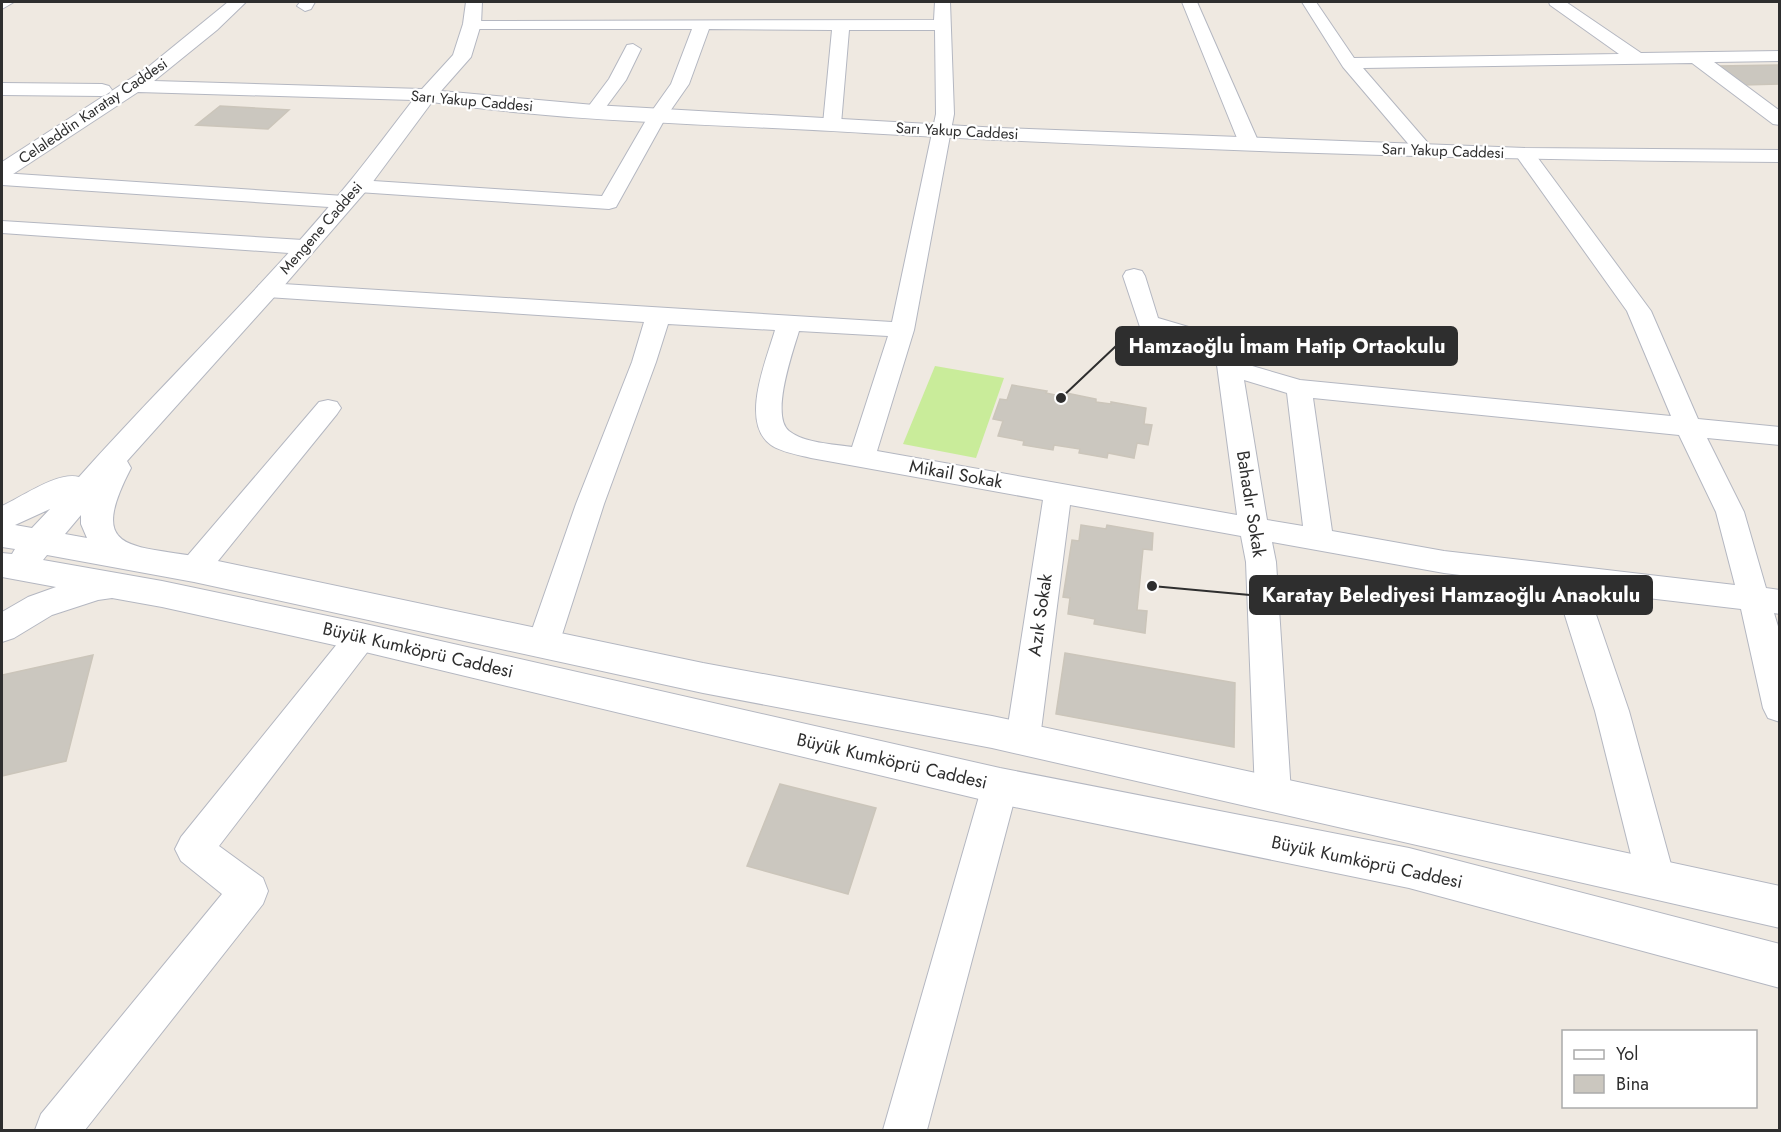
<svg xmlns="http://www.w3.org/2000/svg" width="1781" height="1132" font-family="Jost,sans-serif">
	<rect width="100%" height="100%" fill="#efe9e1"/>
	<path fill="#c9ec9a" d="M935 366 1004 378 976 458 903 444Z"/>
	<path fill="#cbc7bf" stroke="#cbc5ba" stroke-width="1.5" d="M1778 65 1780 84 1743 85 1719 66Z
		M220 106 289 110 268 129 196 125Z
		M1012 385 1047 391 1046 393 1060 396 1061 392 1096 399V402L1111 404V402L1146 408 1144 424 1152 425 1148 445 1137 443 1134 458 1108 453 1107 458 1079 453 1080 449 1054 445 1053 450 1023 445 1024 441 998 436 1003 421 993 419 1000 399 1007 400Z
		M1081 525 1106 529 1107 525 1153 533 1152 550 1143 549 1137 610 1147 611 1145 633 1094 624 1095 619 1068 614 1070 598 1063 597 1072 540 1079 541Z
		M1065 653 1235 683 1234 747 1056 714Z
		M93 655 66 761 2 776V675Z
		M780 784 876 808 848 894 747 866Z"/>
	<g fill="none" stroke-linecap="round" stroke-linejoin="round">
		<defs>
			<path id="street" d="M2 2H14L2 9Z
				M300 2H315L311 9 305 11 297 6Z
				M935 2H950L954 114 914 330 877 451 1237 515 1215 350 1140 327 1123 276 1126 271 1134 269 1142 271 1145 276 1158 318 1236 341 1239 346 1242 363 1300 380 1671 416 1627 311 1515 154 1518 150H1532L1651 311 1698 419 1780 427V445L1707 438 1744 512 1766 588 1780 590V614L1774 613 1780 633V722L1768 718 1763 708 1741 609 1588 591 1629 711 1675 879 1669 892 1656 897 1643 892 1637 879 1595 711 1556 587 1444 573 1272 542 1276 562 1291 793 1286 804 1273 809 1260 804 1255 793 1246 562 1241 536 1070 505 1040 738 1035 749 1023 753 1011 749 1006 738 1043 500 811 458C799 455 781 452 771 445 739 422 767 359 775 330L668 324 656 362 604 504 559 644 554 653 543 657 532 653 527 644 576 504 632 362 644 322 267 297 259 295 256 290 259 285 267 283 892 322 936 114 935 30H849L841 124 839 128H825L823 124 832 30 709 29 689 84 666 117 616 207 609 209 358 192 351 190 348 186 351 182 358 180 602 196 649 115 671 84 692 29H472L466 27 464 24 466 21 934 20ZM799 331 888 336 852 447C833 444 804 443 789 431 770 416 793 351 799 331ZM1244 380 1287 393 1303 526 1267 520ZM1313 398 1679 435 1716 512 1735 585 1444 551 1332 531Z
				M1182 2H1197L1259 143 1256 147H1242L1239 143Z
				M1302 2H1316L1354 58 1619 54 1550 5 1549 2H1566L1641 53 1780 51V61L1714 62 1780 111V125L1773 124 1692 63 1363 68 1434 150 1431 154H1417L1343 67Z
				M633 44 641 49 626 80 600 115H588L585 111 609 79 627 45Z
				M2 173 344 196 351 198 354 202 351 206 344 208 2 185Z
				M2 221 303 240 311 242 314 247 311 252 303 254 2 233Z
				M328 400 337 402 341 408 337 414 205 577 194 580 183 577 179 569 183 561 319 402Z
				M361 624 372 628 377 637 372 646 219 846 263 878 268 891 263 904 85 1130H35L41 1114 222 894 181 861 175 849 181 837 350 628Z
				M1000 770 1013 775 1018 786 927 1130H883L982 786 987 775Z"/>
			<path id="secondary" d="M228 2H246L217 30 154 81 422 89 453 55 463 24 466 2H482L481 24 471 57 441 91 594 105 1000 128 1525 148 1780 150V162C1474 160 1169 150 865 133 722 124 574 123 432 102L366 191 276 295 127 461 131 468C89 549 125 545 194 556L703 663 992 716 1780 886V928L992 748 703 693 194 582 47 555 43 560 162 581 361 623 1000 768 1409 848 1780 944V988L1409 888 1000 804 361 651 162 607 112 598 98 600 52 615 14 638 2 642V612L28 597 56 587 2 577V553L12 554 15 549 2 547V506C22 497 58 471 79 477 168 377 267 284 351 180 372 154 392 127 413 100L138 92 10 176 2 177V162L147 68ZM50 509 32 528 15 525ZM81 515V524L87 538 65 534Z
				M2 83 102 84 109 86 112 90 109 94 102 96 2 95Z"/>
		</defs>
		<use href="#street" stroke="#b4b7c1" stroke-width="2"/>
		<use href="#secondary" stroke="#b4b7c1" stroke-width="2"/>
		<use href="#street" fill="#fff" fill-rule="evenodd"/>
		<use href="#secondary" fill="#fff" fill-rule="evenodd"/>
	</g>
	<g text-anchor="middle" stroke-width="4.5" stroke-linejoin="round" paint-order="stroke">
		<g font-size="15" fill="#2e2e2e" stroke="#fff">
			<text transform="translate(472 101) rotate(5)" y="5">Sarı Yakup Caddesi</text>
			<text transform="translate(93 111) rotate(-34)" y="5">Celaleddin Karatay Caddesi</text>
			<text transform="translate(957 131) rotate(3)" y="5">Sarı Yakup Caddesi</text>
			<text transform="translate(1443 151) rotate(2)" y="5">Sarı Yakup Caddesi</text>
			<text transform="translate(321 228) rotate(-49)" y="5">Mengene Caddesi</text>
		</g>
		<g font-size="18" fill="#2e2e2e" stroke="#fff">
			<text transform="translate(956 474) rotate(10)" y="6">Mikail Sokak</text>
			<text transform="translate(1251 504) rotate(81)" y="6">Bahadır Sokak</text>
			<text transform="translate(1040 615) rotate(-82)" y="6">Azık Sokak</text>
			<text transform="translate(418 650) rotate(13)" y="6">Büyük Kumköprü Caddesi</text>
			<text transform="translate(892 761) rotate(13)" y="6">Büyük Kumköprü Caddesi</text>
			<text transform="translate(1367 862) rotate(12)" y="6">Büyük Kumköprü Caddesi</text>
		</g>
	</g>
	<path fill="none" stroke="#2e2e2e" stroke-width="2" d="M1061 398L1116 346M1152 586L1250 595"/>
	<g fill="#2e2e2e" stroke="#fff" stroke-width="2">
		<circle cx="1061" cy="398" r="6"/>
		<circle cx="1152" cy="586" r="6"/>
	</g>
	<g fill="#2e2e2e" stroke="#2e2e2e" stroke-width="2">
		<rect x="1116" y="327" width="341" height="38" rx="6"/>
		<rect x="1250" y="576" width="402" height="38" rx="6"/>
	</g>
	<g font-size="20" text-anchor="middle" font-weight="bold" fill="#fff">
		<text x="1287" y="353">Hamzaoğlu İmam Hatip Ortaokulu</text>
		<text x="1451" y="602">Karatay Belediyesi Hamzaoğlu Anaokulu</text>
	</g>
	<rect width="1781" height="1132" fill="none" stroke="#2e2e2e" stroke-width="6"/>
	<rect x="1562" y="1030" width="195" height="78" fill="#ffffff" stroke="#ababab" stroke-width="1.5"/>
	<rect x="1574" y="1050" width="30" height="9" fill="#ffffff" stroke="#ababab" stroke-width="1.5"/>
	<text x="1616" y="1060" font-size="18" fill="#2e2e2e">Yol</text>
	<rect x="1574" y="1075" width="30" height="18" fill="#cbc7bf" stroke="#ababab" stroke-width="1.5"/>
	<text x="1616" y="1090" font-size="18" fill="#2e2e2e">Bina</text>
</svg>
